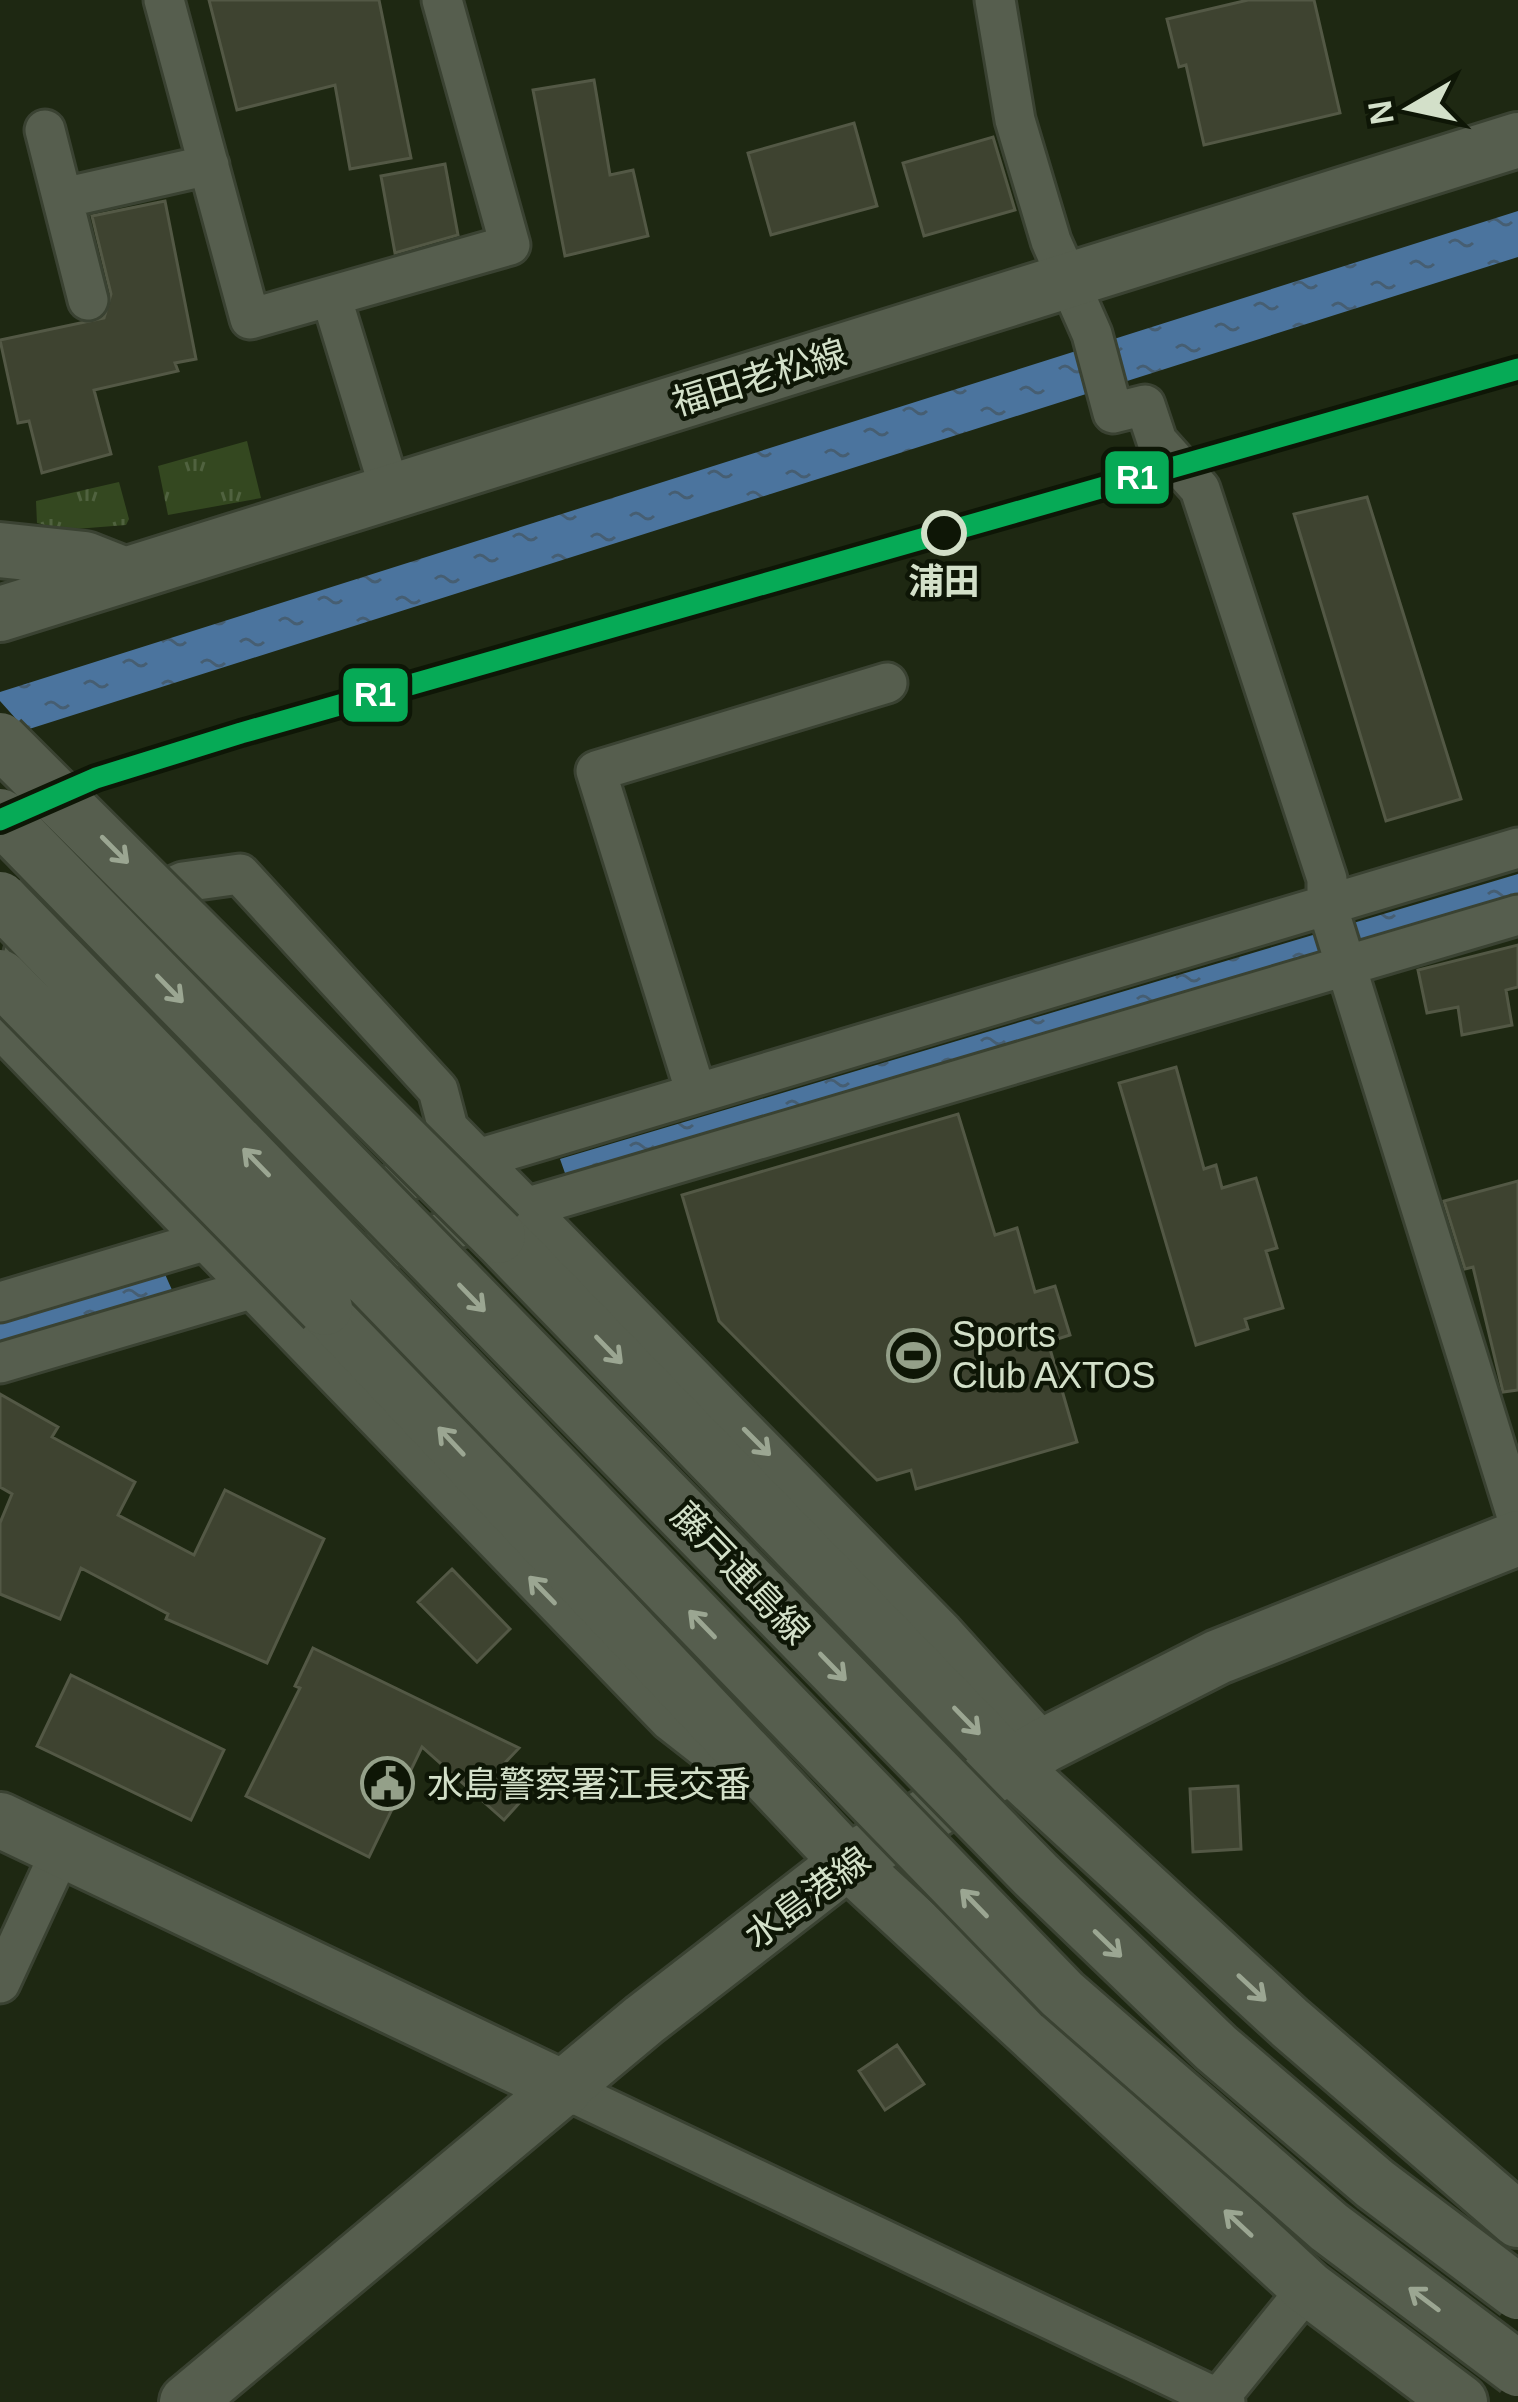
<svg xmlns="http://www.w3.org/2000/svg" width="1518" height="2402" font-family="Helvetica,'Noto Sans JP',sans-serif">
	<defs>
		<pattern id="grass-tufts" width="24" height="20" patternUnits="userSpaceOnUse" patternTransform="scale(3)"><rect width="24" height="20" fill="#344820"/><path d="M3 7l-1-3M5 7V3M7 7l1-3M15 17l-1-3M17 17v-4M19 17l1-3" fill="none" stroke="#50623f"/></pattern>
		<pattern id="water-ripples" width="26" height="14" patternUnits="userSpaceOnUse" patternTransform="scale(3)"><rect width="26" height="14" fill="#4b749e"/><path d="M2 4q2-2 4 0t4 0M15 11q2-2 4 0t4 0" fill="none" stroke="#465e72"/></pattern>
	</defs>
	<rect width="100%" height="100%" fill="#1e2812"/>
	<path fill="url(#grass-tufts)" d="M247 441 261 498 168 515 158 466Z
		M119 482 129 519 126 525 63 530 37 523 36 501Z"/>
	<path fill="url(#water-ripples)" d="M1518 211V257L26 730 0 701V692Z
		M1518 874V893L566 1176 560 1159Z
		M164 1272 176 1299 0 1350V1321Z"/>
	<path fill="#3e4330" stroke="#535845" stroke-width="3" d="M209 0H379L411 158 350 169 335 85 237 110Z
		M1248 0H1314L1340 113 1204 145 1186 65 1179 67 1167 19Z
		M594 80 610 175 633 170 648 236 565 256 533 90Z
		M854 123 877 206 771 235 748 153Z
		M993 137 1015 210 924 236 903 163Z
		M445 164 458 235 395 253 381 176Z
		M165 201 196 359 175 363 178 371 94 390 111 454 42 473 29 421 18 423 0 340 104 318 111 294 92 216Z
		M1367 497 1461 799 1386 821 1294 514Z
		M1518 945V987L1506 990 1512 1025 1462 1035 1458 1007 1427 1013 1418 970Z
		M1176 1067 1204 1169 1216 1165 1222 1188 1256 1178 1277 1248 1266 1251 1283 1308 1245 1319 1248 1329 1196 1345 1119 1083Z
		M958 1114 995 1235 1017 1228 1035 1292 1055 1286 1070 1335 1048 1342 1077 1442 916 1489 911 1470 877 1480 719 1321 682 1195Z
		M1518 1181V1390L1503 1392 1473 1267 1465 1269 1444 1201Z
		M0 1394 58 1427 52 1437 135 1482 118 1515 194 1555 225 1490 324 1539 267 1663 166 1619 168 1614 81 1568 60 1619 0 1594V1523L12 1494 0 1487Z
		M452 1569 510 1629 477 1662 418 1602Z
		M313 1648 519 1748 502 1766 530 1791 504 1820 422 1747 369 1857 246 1796 300 1688 295 1686Z
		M71 1675 224 1750 191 1820 37 1746Z
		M1238 1786 1241 1849 1193 1852 1190 1789Z
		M897 2045 924 2084 885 2110 859 2071Z"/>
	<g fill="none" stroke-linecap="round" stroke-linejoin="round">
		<defs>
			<path id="street" d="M164 0 250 319 510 245 442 0
				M995 0 1015 120 1051 241 1092 334 1113 413 1145 405 1157 441 1200 489 1327 879V905L1518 1520
				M45 130 88 300
				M63 198 209 165
				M331 296 390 490
				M24 953 183 882 240 874 438 1090 448 1128 943 1632 1045 1745
				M0 1028 670 1721 743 1778
				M696 1093 596 771 887 683
				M0 1302 1518 848
				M0 1363 1518 915
				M0 1983 62 1849
				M565 2089 1225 2402
				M1218 2399 1308 2288"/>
			<path id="secondary" d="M0 550 85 559 123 574
				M0 614 1518 140
				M498 1236 1011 1766 1290 2023 1518 2220
				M325 1308 848 1862 1308 2288 1460 2402
				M0 1820 565 2089
				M187 2402 644 2020 848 1862 1045 1745 1218 1657 1518 1538"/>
		</defs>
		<use href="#street" stroke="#3a4232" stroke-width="45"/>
		<use href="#secondary" stroke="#3a4232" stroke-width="60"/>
		<use href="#street" stroke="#565e4e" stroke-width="39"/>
		<use href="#secondary" stroke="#565e4e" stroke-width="54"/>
		<defs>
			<path id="secondary-bridge" d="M0 740 498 1236
				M0 816 1036 1875 1216 2048 1375 2184 1518 2292
				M0 899 1062 1994 1329 2227 1518 2369
				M0 977 325 1308"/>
		</defs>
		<use href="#secondary-bridge" stroke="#3a4232" stroke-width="60" stroke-linecap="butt"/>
		<use href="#secondary-bridge" stroke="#565e4e" stroke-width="54"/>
		<defs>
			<path id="rail-1" d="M0 820 96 778 241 733 1518 369"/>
		</defs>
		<use href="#rail-1" stroke="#0e1606" stroke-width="30"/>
		<use href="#rail-1" stroke="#06aa56" stroke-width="21"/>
	</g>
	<defs><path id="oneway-shaft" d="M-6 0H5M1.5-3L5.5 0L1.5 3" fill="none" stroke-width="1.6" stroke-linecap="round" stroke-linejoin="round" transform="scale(3)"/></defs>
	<g stroke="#9ba692">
		<use href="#oneway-shaft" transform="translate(115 850) rotate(45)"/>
		<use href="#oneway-shaft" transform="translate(170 989) rotate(46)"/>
		<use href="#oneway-shaft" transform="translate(256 1162) rotate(-134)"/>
		<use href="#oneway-shaft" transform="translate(472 1298) rotate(46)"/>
		<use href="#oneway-shaft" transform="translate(609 1350) rotate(46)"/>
		<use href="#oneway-shaft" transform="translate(451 1441) rotate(-133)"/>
		<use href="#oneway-shaft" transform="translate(757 1442) rotate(45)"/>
		<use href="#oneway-shaft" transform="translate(542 1590) rotate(-134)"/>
		<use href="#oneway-shaft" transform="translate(702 1624) rotate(-134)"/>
		<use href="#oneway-shaft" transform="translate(833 1667) rotate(46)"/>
		<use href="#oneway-shaft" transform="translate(967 1721) rotate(46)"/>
		<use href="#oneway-shaft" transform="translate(974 1903) rotate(-134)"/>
		<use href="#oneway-shaft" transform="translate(1108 1944) rotate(44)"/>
		<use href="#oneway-shaft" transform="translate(1252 1988) rotate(43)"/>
		<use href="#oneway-shaft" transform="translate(1238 2223) rotate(-137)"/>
		<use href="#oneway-shaft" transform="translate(1424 2299) rotate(-143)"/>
	</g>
	<defs>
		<symbol id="stadium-ring" viewBox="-11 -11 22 22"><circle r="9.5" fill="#0e1606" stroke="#94a089" stroke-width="1.5"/><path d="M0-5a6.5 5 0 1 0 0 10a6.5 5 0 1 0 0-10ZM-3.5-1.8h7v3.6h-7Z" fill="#94a089"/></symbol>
		<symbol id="civic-ring" viewBox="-11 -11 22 22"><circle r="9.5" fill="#0e1606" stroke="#94a089" stroke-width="1.5"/><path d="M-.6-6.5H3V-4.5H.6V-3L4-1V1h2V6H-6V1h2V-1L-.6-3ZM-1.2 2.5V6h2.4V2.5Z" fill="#94a089"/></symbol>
	</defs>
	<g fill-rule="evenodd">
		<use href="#stadium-ring" x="884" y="1326" width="59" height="59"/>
		<use href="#civic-ring" x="358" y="1754" width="59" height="59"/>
	</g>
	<circle fill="#0e1606" stroke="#d3e0c9" stroke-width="6" cx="944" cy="533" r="20"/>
	<g text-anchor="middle" stroke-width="9" stroke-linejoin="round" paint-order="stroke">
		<g font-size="36" fill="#d3e0c9" stroke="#0e1606">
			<text transform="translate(759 377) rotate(-17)" y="13">福田老松線</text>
			<text transform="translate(741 1573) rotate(46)" y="13">藤戸連島線</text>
			<text transform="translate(807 1897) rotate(-36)" y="13">水島港線</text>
		</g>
		<g font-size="36" font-weight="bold" fill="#d3e0c9" stroke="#0e1606">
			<text x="944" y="594">浦田</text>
		</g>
		<g font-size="36" fill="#d3e0c9" stroke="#0e1606" text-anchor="start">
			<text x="952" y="1347">Sports<tspan x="952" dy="41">Club AXTOS</tspan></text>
			<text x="427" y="1797">水島警察署江長交番</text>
		</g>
	</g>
	<g stroke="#0e1606" stroke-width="4.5">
		<rect x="1103" y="449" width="68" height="57" rx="12" fill="#06aa56"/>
		<rect x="341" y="666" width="69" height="58" rx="12" fill="#06aa56"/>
	</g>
	<g font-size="33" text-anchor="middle" font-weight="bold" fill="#fff">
		<text x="1137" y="489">R1</text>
		<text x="375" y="706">R1</text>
	</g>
	<g transform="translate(1410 108) rotate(261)" stroke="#0e1606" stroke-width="9" paint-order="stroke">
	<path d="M0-9L21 45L0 30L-21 45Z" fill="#d3e0c9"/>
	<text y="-18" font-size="33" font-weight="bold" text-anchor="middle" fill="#d3e0c9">N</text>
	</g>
</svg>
